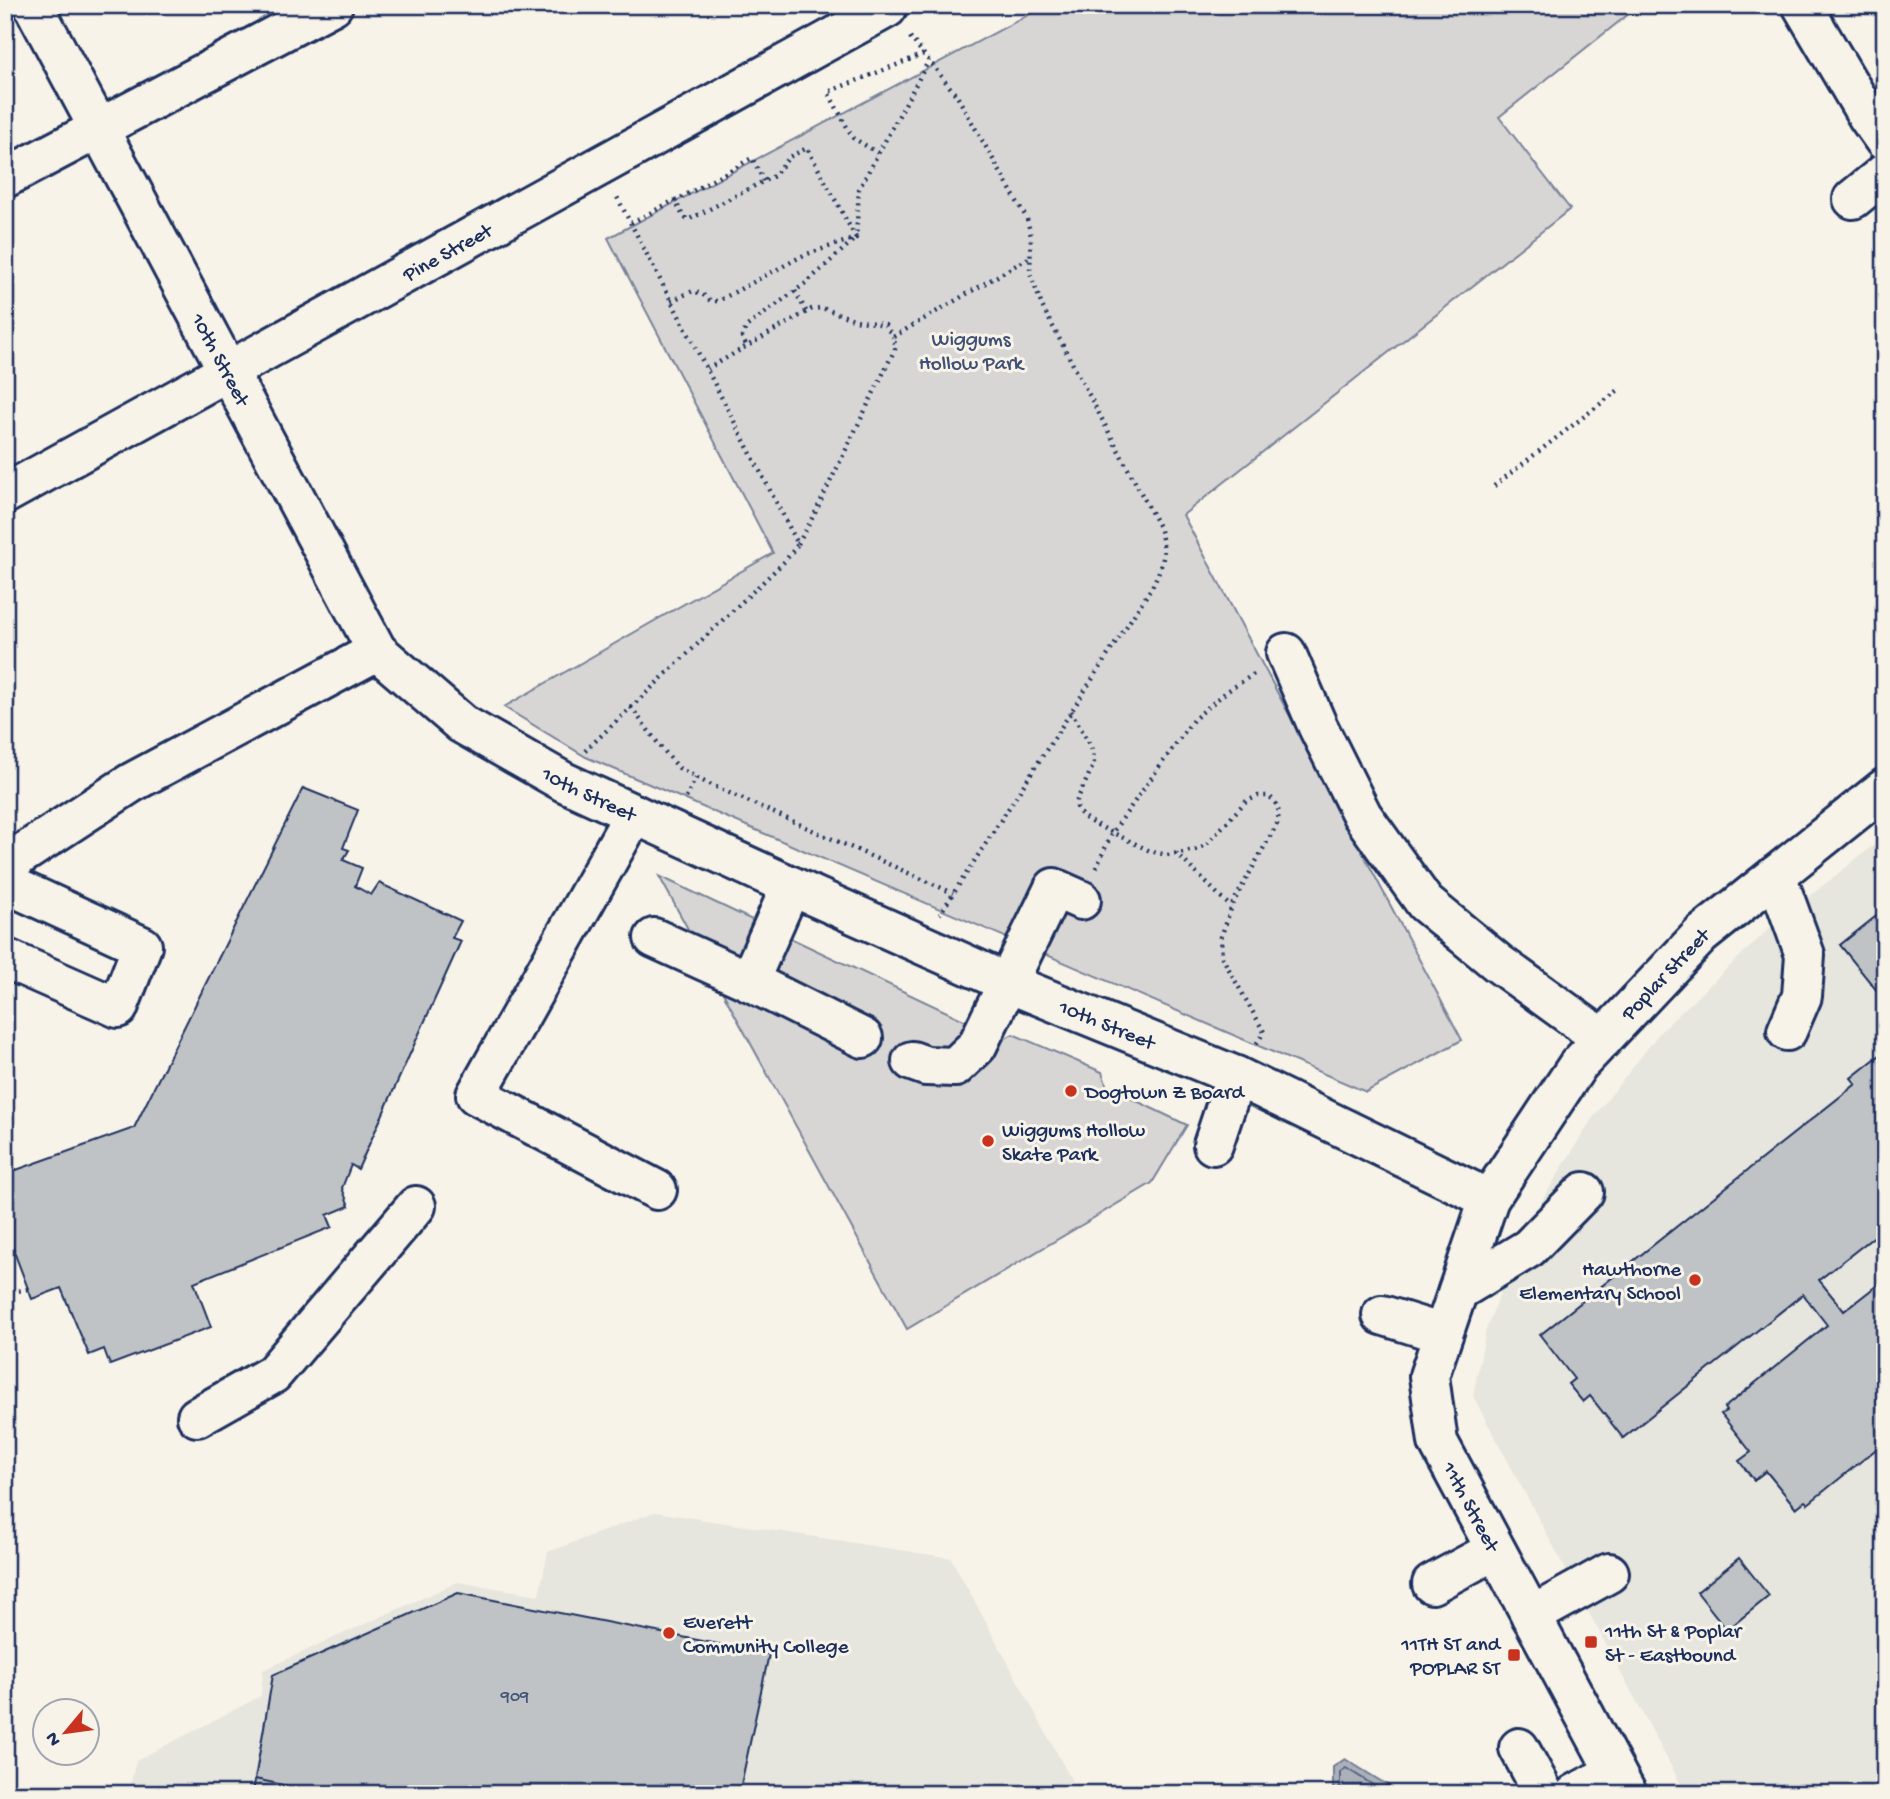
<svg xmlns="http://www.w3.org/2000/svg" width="1890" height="1799" font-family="'Gochi Hand',sans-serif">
	<rect width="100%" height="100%" fill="#f7f3e8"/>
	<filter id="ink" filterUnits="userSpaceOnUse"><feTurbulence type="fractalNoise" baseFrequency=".0143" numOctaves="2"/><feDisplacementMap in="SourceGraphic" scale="14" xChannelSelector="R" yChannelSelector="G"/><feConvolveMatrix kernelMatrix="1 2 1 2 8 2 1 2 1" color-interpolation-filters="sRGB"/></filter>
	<g filter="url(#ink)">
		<path fill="#e6e5de" d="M1885 836V1794H1686L1473 1396 1486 1330 1524 1230 1590 1122 1661 1031 1769 929Z
			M655 1512 951 1558 1079 1794H128L136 1761 261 1696 263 1670 458 1582 539 1595 548 1552Z"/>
		<path fill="#d7d6d4" stroke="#798299" stroke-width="2" d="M1047 5H1640L1499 117 1570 209 1183 515 1462 1040 1366 1092 586 757 504 707 773 553 608 238Z
			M659 876 1004 1039 1013 1034 1102 1072 1107 1087 1187 1125 1152 1183 907 1329Z"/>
		<path fill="#acb0b9" stroke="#727c95" stroke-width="2" d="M1345 1759 1392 1788 1388 1794H1333V1767Z"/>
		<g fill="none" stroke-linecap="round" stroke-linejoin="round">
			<path stroke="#556382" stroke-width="2" d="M1340 1794V1772L1346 1768 1381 1790 1383 1794"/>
		</g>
		<path fill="#c0c3c5" stroke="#1b2f5e" stroke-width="2" d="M303 788 358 810 343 848 349 850 343 860 362 868 355 886 371 895 379 883 461 921 452 938 461 941 358 1169 351 1165 342 1188 349 1206 327 1215 332 1227 194 1282 211 1327 110 1365 104 1349 89 1355 61 1288 32 1299 5 1228V1174L134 1128Z
			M1885 909V1001L1840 945Z
			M1885 1051V1228L1819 1280 1844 1311 1885 1279V1442L1808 1504 1805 1501 1796 1508 1766 1471 1754 1480 1739 1461 1751 1452 1721 1414 1726 1411 1724 1408 1827 1325 1803 1294 1623 1438 1590 1396 1583 1402 1568 1384 1574 1379 1540 1335 1856 1084 1851 1078Z
			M1739 1558 1769 1596 1727 1630 1697 1592Z
			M458 1593 769 1654 739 1794H326L255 1779 273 1675Z
			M255 1779 326 1794H253Z"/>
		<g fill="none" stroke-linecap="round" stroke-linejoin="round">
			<defs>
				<g id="minor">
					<path id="s1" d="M33 5 377 651 462 724 564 782 791 886 1008 983 1236 1076 1489 1199"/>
					<path d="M1802 5 1868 117 1885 141"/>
					<path d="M5 178 333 5"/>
					<path d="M1853 199 1885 173"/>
					<path id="s2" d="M5 494C301 334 593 169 887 8V5"/>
					<path d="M1286 653 1318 727 1362 815 1425 903 1498 963 1603 1039"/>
					<path d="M634 814 476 1095 657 1190"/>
					<path d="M5 872 19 856 131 783 377 651"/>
					<path d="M1776 875 1805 955 1802 996 1787 1031"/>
					<path d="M5 883 142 946 118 1008 5 958"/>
					<path d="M654 938 749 981 863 1038"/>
					<path d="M749 981 791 886"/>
					<path d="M912 1061 926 1066 955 1067 977 1046 1054 888 1081 900"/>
					<path d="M1213 1145 1236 1076"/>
					<path d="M1458 1291 1529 1248 1584 1192"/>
					<path d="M1382 1315 1443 1334"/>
					<path d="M197 1417 273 1374 416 1206"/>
					<path d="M1432 1584 1495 1550"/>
					<path d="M1531 1616 1609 1573"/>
					<path d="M1519 1748 1544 1794"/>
					<path d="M1575 1794 1615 1772"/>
					<path id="s3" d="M1627 1794 1438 1442 1429 1376 1489 1199 1578 1065 1701 935 1885 788"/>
				</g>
			</defs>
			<use href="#minor" stroke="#1b2f5e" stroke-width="44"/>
			<path stroke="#1b2f5e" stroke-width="4.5" stroke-dasharray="2 5" stroke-linecap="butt" d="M910 37 957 96 1027 219 1031 236 1030 273 1042 306 1159 527C1167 555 1164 561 1152 587L940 914
				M878 153 853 138 828 92 924 54
				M675 201 752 158 764 181
				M631 223 675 200 683 216 688 220 774 176 789 157 807 148 856 238 806 283 746 327 742 337 747 347
				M795 291 807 313
				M671 301 693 291 702 294 711 301H718L804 255 856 238 859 189 929 60
				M707 369 812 309 822 308 856 320 885 325 893 337
				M1494 486 1621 388
				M798 544 815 513 896 347 893 337 1030 257
				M631 707 660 746 679 768 705 782 953 893
				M1071 711 1088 741 1093 752 1094 764 1077 800V807L1082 816 1091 822 1150 851 1167 855 1195 850 1205 846 1245 802 1258 796H1269C1279 805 1280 811 1277 824L1233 903 1221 937 1222 957 1264 1032 1255 1046
				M585 751 785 561 798 544 617 197
				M686 798 696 777
				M1176 853 1231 907
				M1096 868 1112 833 1193 720 1226 692 1254 674
				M5 1293 29 1289"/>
			<use href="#minor" stroke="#f7f3e8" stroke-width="38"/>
		</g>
	</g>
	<g fill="#c8321e" stroke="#f7f3e8" stroke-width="2.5">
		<circle cx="1071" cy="1091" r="7"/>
		<circle cx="988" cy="1141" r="7"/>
		<circle cx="1695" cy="1280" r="7"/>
		<circle cx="669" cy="1633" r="7"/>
		<rect x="1584" y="1635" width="14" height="14" rx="3.5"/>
		<rect x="1507" y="1648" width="14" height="14" rx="3.5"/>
	</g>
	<g text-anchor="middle" stroke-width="6" stroke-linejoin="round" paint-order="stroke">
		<g font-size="18" fill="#445478">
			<text x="515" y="1701">909</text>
		</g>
		<g font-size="21" fill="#1b2f5e" stroke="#f7f3e8">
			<text dy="7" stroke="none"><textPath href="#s2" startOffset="504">Pine Street</textPath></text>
			<text dy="7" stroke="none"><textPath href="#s1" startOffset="401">10th Street</textPath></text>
			<text dy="7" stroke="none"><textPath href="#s1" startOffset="989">10th Street</textPath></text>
			<text dy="7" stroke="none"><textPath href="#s3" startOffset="940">Poplar Street</textPath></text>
			<text dy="7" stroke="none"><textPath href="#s1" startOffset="1556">10th Street</textPath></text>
			<text transform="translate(1472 1506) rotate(62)" y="7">11th Street</text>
		</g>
		<g font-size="21" fill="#415076" stroke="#f7f3e8">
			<text x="971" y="345">Wiggums<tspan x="971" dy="24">Hollow Park</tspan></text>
		</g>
		<g font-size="21" fill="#1b2f5e" stroke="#f7f3e8" text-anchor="start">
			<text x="1085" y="1098">Dogtown Z Board</text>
			<text x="1002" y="1136">Wiggums Hollow<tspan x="1002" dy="24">Skate Park</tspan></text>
			<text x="1681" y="1275" text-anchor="end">Hawthorne<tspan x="1681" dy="24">Elementary School</tspan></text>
			<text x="683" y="1628">Everett<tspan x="683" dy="24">Community College</tspan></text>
			<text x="1605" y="1637">11th St &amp; Poplar<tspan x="1605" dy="24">St - Eastbound</tspan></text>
			<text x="1500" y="1650" text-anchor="end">11TH ST and<tspan x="1500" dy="24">POPLAR ST</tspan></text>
		</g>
	</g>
	<rect width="1890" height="1799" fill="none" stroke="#f7f3e8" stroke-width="28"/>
	<rect x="14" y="14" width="1862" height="1771" fill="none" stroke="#1b2f5e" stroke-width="2.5" filter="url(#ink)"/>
	<g transform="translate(66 1732) rotate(241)"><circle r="33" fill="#f7f3e8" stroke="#9fa5b1" stroke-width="2"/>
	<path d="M0-5L12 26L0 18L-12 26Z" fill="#c8321e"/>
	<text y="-10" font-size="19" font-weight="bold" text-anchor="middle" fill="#1b2f5e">N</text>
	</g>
</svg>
